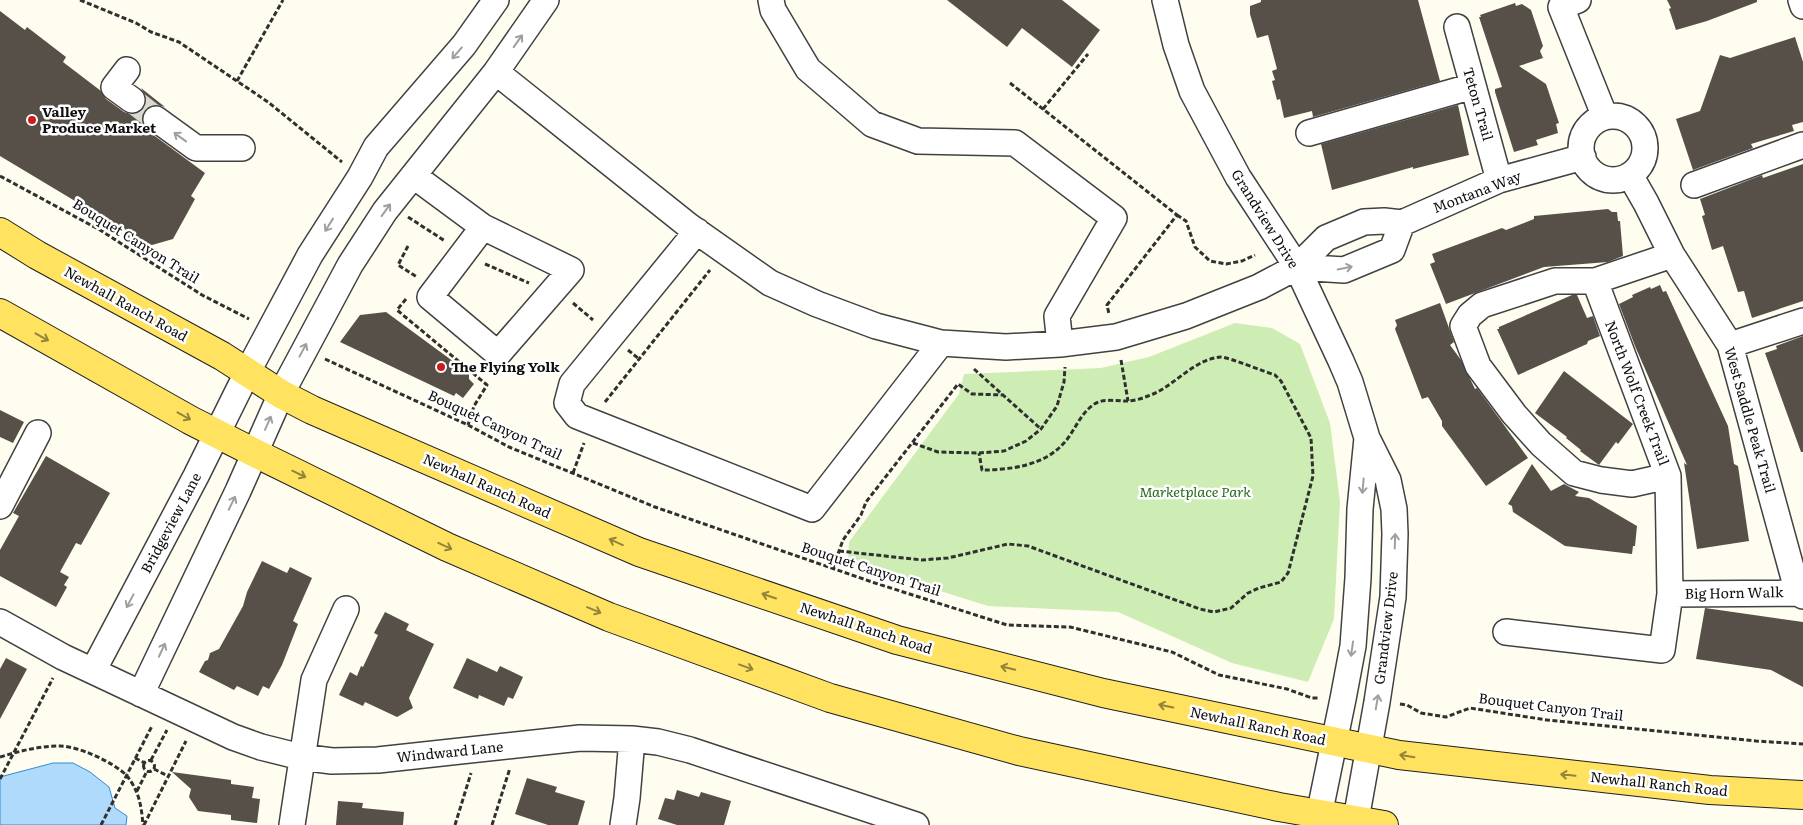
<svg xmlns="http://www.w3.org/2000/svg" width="1803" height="825" font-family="Literata,serif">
	<rect width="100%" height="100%" fill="#fffdef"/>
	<path fill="#ceedb5" d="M1235 323 1272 328 1300 344 1330 423 1340 502 1334 619 1308 682 1232 663 1118 612 988 606 848 562 849 542 959 394 964 374 1101 368 1149 357Z"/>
	<path fill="#afdafb" stroke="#308bd8" d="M53 763H73L90 772 109 787 115 808 127 816 126 825H0V777Z"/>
	<path fill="#575049" d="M947 0H1062L1100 30 1072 67 1022 28 1007 47Z
		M1261 0H1418L1440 81 1313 117 1312 111 1284 118 1280 99 1277 100 1272 81 1275 80 1272 71 1277 69 1268 35 1257 38 1250 14V6L1261 2Z
		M1667 0H1757V2L1707 21 1676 30 1669 9 1671 8Z
		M1515 3 1516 6 1522 4 1531 10 1543 46 1540 51 1543 58 1519 66 1546 84 1559 123 1556 124 1558 133 1536 140 1538 145 1514 152 1495 92V89L1502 87 1479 17H1481L1480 15Z
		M0 11 25 30 27 27 66 57 63 62 101 91 106 99 124 112 131 114 138 113 143 109 146 101 145 95 141 88 165 107 157 105 151 106 145 110 142 117 143 125 148 131 205 173 191 196 195 199 173 239 145 247 88 214 90 210 0 156Z
		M1795 37 1803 62V122L1792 125 1794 131 1751 144 1753 148 1693 170 1676 119 1700 111 1720 55 1730 58Z
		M1458 105 1469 155 1413 169V167L1332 190 1321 144Z
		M1803 164V301L1752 318 1744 291 1738 292 1723 246 1712 250 1702 216 1705 215 1700 199 1762 175 1763 178Z
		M1608 209 1612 212H1617L1618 221H1620L1623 256 1608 262 1544 267 1446 304 1430 264 1435 262 1432 254 1502 228 1506 230 1534 219V216Z
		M1660 285 1663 292 1666 291 1728 426 1734 464 1738 466 1749 541 1697 549 1684 463 1687 465 1635 346 1619 304 1633 297 1632 295 1650 287 1651 289Z
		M1572 295H1577L1587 318 1593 316 1600 336 1588 341 1587 344 1518 375 1497 329H1499V327Z
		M1440 303 1454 342 1450 345 1461 360 1475 389 1477 388 1528 458 1486 486 1442 426V421L1428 397 1422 399 1395 329 1397 325 1395 320Z
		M386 312 469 373V379L474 384 463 398 456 393 454 396 340 342 360 315Z
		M1803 336V452H1801L1765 353 1777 349 1776 346Z
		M1564 371 1633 424 1618 444 1616 442 1599 465 1580 451 1581 450 1566 438 1567 437 1535 413Z
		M0 410 24 422 13 443 0 437Z
		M46 456 110 493 81 545 76 543 60 572 69 577 64 585 67 587 56 607 0 576V550L19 516 13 513Z
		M1532 464 1551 491 1564 484 1579 492 1575 496 1589 498 1637 526 1635 546H1633L1632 554 1565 546 1513 512 1512 506 1508 504Z
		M262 561 287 573 290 567 312 578 293 621 298 624 282 665 269 689 263 686 258 696 237 686 234 690 199 672 205 661 208 660 210 653 219 649 243 606 247 592Z
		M1705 608 1803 622V687L1771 670 1696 659Z
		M385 612 409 624 406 630 434 644 409 698 413 708 397 717 365 702 363 706 339 695 350 672 357 676 361 666 363 667 378 635 374 633Z
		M6 658 27 669 0 719V669Z
		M467 658 497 672 500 666 523 677 513 699 508 697 504 706 479 695 478 699 453 688Z
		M172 772 231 780V784L254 787 252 798 260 799 257 823 231 820V815L198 811 189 797 191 789Z
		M527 778 557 787 555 792 585 801 578 825H548L515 814Z
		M677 790 699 797 701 792 731 801 724 825H677L658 819 665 798 674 800Z
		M338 801 363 803 362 808 404 812 403 825H336Z"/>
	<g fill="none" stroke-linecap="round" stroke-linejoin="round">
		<path stroke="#dbd9cd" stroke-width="25" stroke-dasharray="25 12" stroke-linecap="butt" d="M132 100 156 119"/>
		<defs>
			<path id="minor" d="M771 0 773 10 808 69 872 124 918 141 1015 143 1114 218 1057 316 1060 344
				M1165 0 1176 45 1192 91 1238 177 1297 267 1341 361 1350 382 1367 438 1388 480 1394 509 1395 534 1393 597 1377 702 1355 825
				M1578 0 1561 7 1605 117
				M1801 0 1803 6
				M1457 27 1499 180
				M127 70 114 87 132 100
				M496 72 689 226 770 283 817 304 876 326 941 343 1006 347 1060 344 1116 337 1186 316 1259 287 1297 267 1326 238 1364 222 1384 221 1402 223 1499 180 1583 157
				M1581 148a32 32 0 1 1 64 0a32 32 0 1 1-64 0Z
				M156 119 196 148H242
				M1309 133 1473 86
				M1630 175 1646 203 1672 255 1730 345 1798 593 1803 596
				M414 176 483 227 571 270 498 354 430 297 483 227
				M1694 185 1803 145
				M697 231 572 384 567 403 577 416 812 509 941 343
				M1297 267 1344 270 1392 250 1402 223
				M1730 345 1803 321
				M1668 476 1632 484 1601 480 1574 473 1541 444 1514 414 1478 366 1463 326 1470 315 1482 305 1555 281H1595L1672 255
				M0 506 38 433
				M1670 594 1798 593
				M0 622 63 657 233 737 261 747 301 757 332 761 378 760 580 738 632 739 658 742 690 750 916 825
				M1506 632 1662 650 1670 594 1668 476 1595 281
				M93 671 196 476 247 373 310 255 360 177 376 147 464 45 496 0
				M141 694 238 491 281 394 350 265 385 211 496 72 546 0
				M292 825 314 680 346 609
				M623 825 627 798 632 739
				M1317 825 1343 699 1353 646 1358 578 1360 509 1367 438"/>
			<path id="major" d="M0 232 37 255 222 356 281 394 312 410 639 552 897 640 1103 693 1399 755 1710 790 1803 795
				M0 313 190 420 255 453 447 547 609 617 830 698 1019 751 1279 807 1384 825"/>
		</defs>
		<use href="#minor" stroke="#414141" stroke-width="28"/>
		<use href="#major" stroke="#1f1f1f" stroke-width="30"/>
		<path stroke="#303030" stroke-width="3" stroke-dasharray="5 2.5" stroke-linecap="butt" d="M80 0 136 23 151 32 179 42 268 102 342 162
			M237 81 283 0
			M1010 83 1177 215 1107 305 1109 314
			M1043 109 1088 54
			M0 176 100 230 202 295 249 319
			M1177 215 1186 221 1195 247 1210 261 1226 264 1242 261 1255 255
			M408 217 445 241
			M408 246 398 265 417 277
			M485 264 529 283
			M406 299 397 310 487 385 474 406 468 425
			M573 303 593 320
			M628 350 639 359
			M325 359 468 425 509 447 655 507 875 583 1007 625 1070 627 1172 652 1219 675 1287 689 1312 698H1319
			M1121 360 1128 401
			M974 369 1041 429
			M605 402 710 270
			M913 443 938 452 979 453 1004 451 1026 441 1041 429 1057 406 1064 382 1065 367
			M573 473 584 443
			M839 551 922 560 948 558 1008 544 1028 546 1200 609 1214 612 1231 608 1248 593 1259 588 1281 582 1288 573 1313 476 1311 438 1281 381 1275 375C1265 372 1228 357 1221 357 1193 359 1173 388 1148 396 1141 399 1133 401 1126 401 1115 401 1102 398 1093 405 1079 415 1074 433 1063 444 1043 466 1009 470 982 470L979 453
			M833 568 843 540 861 515 866 502 958 384 972 394 1003 395
			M1400 704 1407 705 1421 713 1446 717 1470 708 1547 720 1756 741 1803 744
			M0 757C20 751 39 746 60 746 78 746 113 762 126 775 130 779 134 786 136 791 141 802 142 814 143 825
			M135 758 145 763
			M151 760 167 730
			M143.5 766a5.5 5.5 0 1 1 11 0a5.5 5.5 0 1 1-11 0Z
			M154 769 168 776
			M0 779 53 678
			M137 791 147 771
			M101 825 152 726
			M144 825 186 741
			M455 825 471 773
			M492 825 510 768"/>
		<use href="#minor" stroke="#fff" stroke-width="25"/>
		<use href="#major" stroke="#ffe25f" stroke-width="28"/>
	</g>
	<defs><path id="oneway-shaft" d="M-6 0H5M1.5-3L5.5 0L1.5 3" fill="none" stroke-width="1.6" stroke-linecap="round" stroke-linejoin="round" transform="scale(1.25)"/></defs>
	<g stroke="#9f9f9f">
		<use href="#oneway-shaft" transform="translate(518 41) rotate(-55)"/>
		<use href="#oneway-shaft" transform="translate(457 53) rotate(131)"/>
		<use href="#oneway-shaft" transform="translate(180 137) rotate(-144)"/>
		<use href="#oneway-shaft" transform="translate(386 210) rotate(-54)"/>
		<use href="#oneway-shaft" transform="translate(329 225) rotate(122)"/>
		<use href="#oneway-shaft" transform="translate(1345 268) rotate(-12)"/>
		<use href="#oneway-shaft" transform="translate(303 350) rotate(-62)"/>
		<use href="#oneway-shaft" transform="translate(268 423) rotate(-66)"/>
		<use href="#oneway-shaft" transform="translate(1363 486) rotate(95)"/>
		<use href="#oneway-shaft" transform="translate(232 503) rotate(-64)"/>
		<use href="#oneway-shaft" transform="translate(1395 541) rotate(-88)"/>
		<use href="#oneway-shaft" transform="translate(130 601) rotate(118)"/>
		<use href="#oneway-shaft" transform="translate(1352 649) rotate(98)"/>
		<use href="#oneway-shaft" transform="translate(162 650) rotate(-65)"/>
		<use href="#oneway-shaft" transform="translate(1377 702) rotate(-80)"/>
	</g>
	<g stroke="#93833b">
		<use href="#oneway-shaft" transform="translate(42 337) rotate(29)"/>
		<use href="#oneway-shaft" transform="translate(184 416) rotate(29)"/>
		<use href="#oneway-shaft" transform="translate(299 474) rotate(26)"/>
		<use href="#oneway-shaft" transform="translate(616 542) rotate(-156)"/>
		<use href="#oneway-shaft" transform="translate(445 546) rotate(25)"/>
		<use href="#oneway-shaft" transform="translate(769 596) rotate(-161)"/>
		<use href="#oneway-shaft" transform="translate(594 610) rotate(23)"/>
		<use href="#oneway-shaft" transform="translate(746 667) rotate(20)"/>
		<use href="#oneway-shaft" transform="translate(1008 668) rotate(-166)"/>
		<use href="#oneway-shaft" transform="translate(1166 706) rotate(-168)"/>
		<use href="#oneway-shaft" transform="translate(1407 756) rotate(-171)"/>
		<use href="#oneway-shaft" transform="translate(1568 775) rotate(-174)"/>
	</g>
	<g fill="#c91d1b" stroke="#fff" stroke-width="2">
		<circle cx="32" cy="120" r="5"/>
		<circle cx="441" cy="367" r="5"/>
	</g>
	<g text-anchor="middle" stroke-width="5" stroke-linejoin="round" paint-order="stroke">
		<g font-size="14" fill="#0e0e0e" stroke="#fff">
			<text transform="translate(1478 104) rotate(74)" y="5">Teton Trail</text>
			<text transform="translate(1477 192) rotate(-21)" y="5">Montana Way</text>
			<text transform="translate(1265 219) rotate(58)" y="5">Grandview Drive</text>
			<text transform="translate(136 241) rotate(32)" y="5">Bouquet Canyon Trail</text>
			<text transform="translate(126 304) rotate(29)" y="5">Newhall Ranch Road</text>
			<text transform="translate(1637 393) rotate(69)" y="5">North Wolf Creek Trail</text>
			<text transform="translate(1750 420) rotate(74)" y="5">West Saddle Peak Trail</text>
			<text transform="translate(495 425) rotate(25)" y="5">Bouquet Canyon Trail</text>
			<text transform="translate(487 486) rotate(24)" y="5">Newhall Ranch Road</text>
			<text transform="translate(171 523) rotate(-62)" y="5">Bridgeview Lane</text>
			<text transform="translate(871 569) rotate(18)" y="5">Bouquet Canyon Trail</text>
			<text transform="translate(1734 593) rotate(-1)" y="5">Big Horn Walk</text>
			<text transform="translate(866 628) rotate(18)" y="5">Newhall Ranch Road</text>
			<text transform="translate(1386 628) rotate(-83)" y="5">Grandview Drive</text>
			<text transform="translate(1551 707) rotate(7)" y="5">Bouquet Canyon Trail</text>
			<text transform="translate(1258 726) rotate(12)" y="5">Newhall Ranch Road</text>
			<text transform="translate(450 752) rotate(-6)" y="5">Windward Lane</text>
			<text transform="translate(1659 784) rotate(6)" y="5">Newhall Ranch Road</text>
		</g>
		<g font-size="14" font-weight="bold" fill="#0e0e0e" stroke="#fff" text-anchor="start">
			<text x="42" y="117">Valley<tspan x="42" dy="16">Produce Market</tspan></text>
			<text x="451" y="372">The Flying Yolk</text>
		</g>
		<g font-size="14" font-style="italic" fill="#256b19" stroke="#fff">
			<text x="1195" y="497">Marketplace Park</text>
		</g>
	</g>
</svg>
